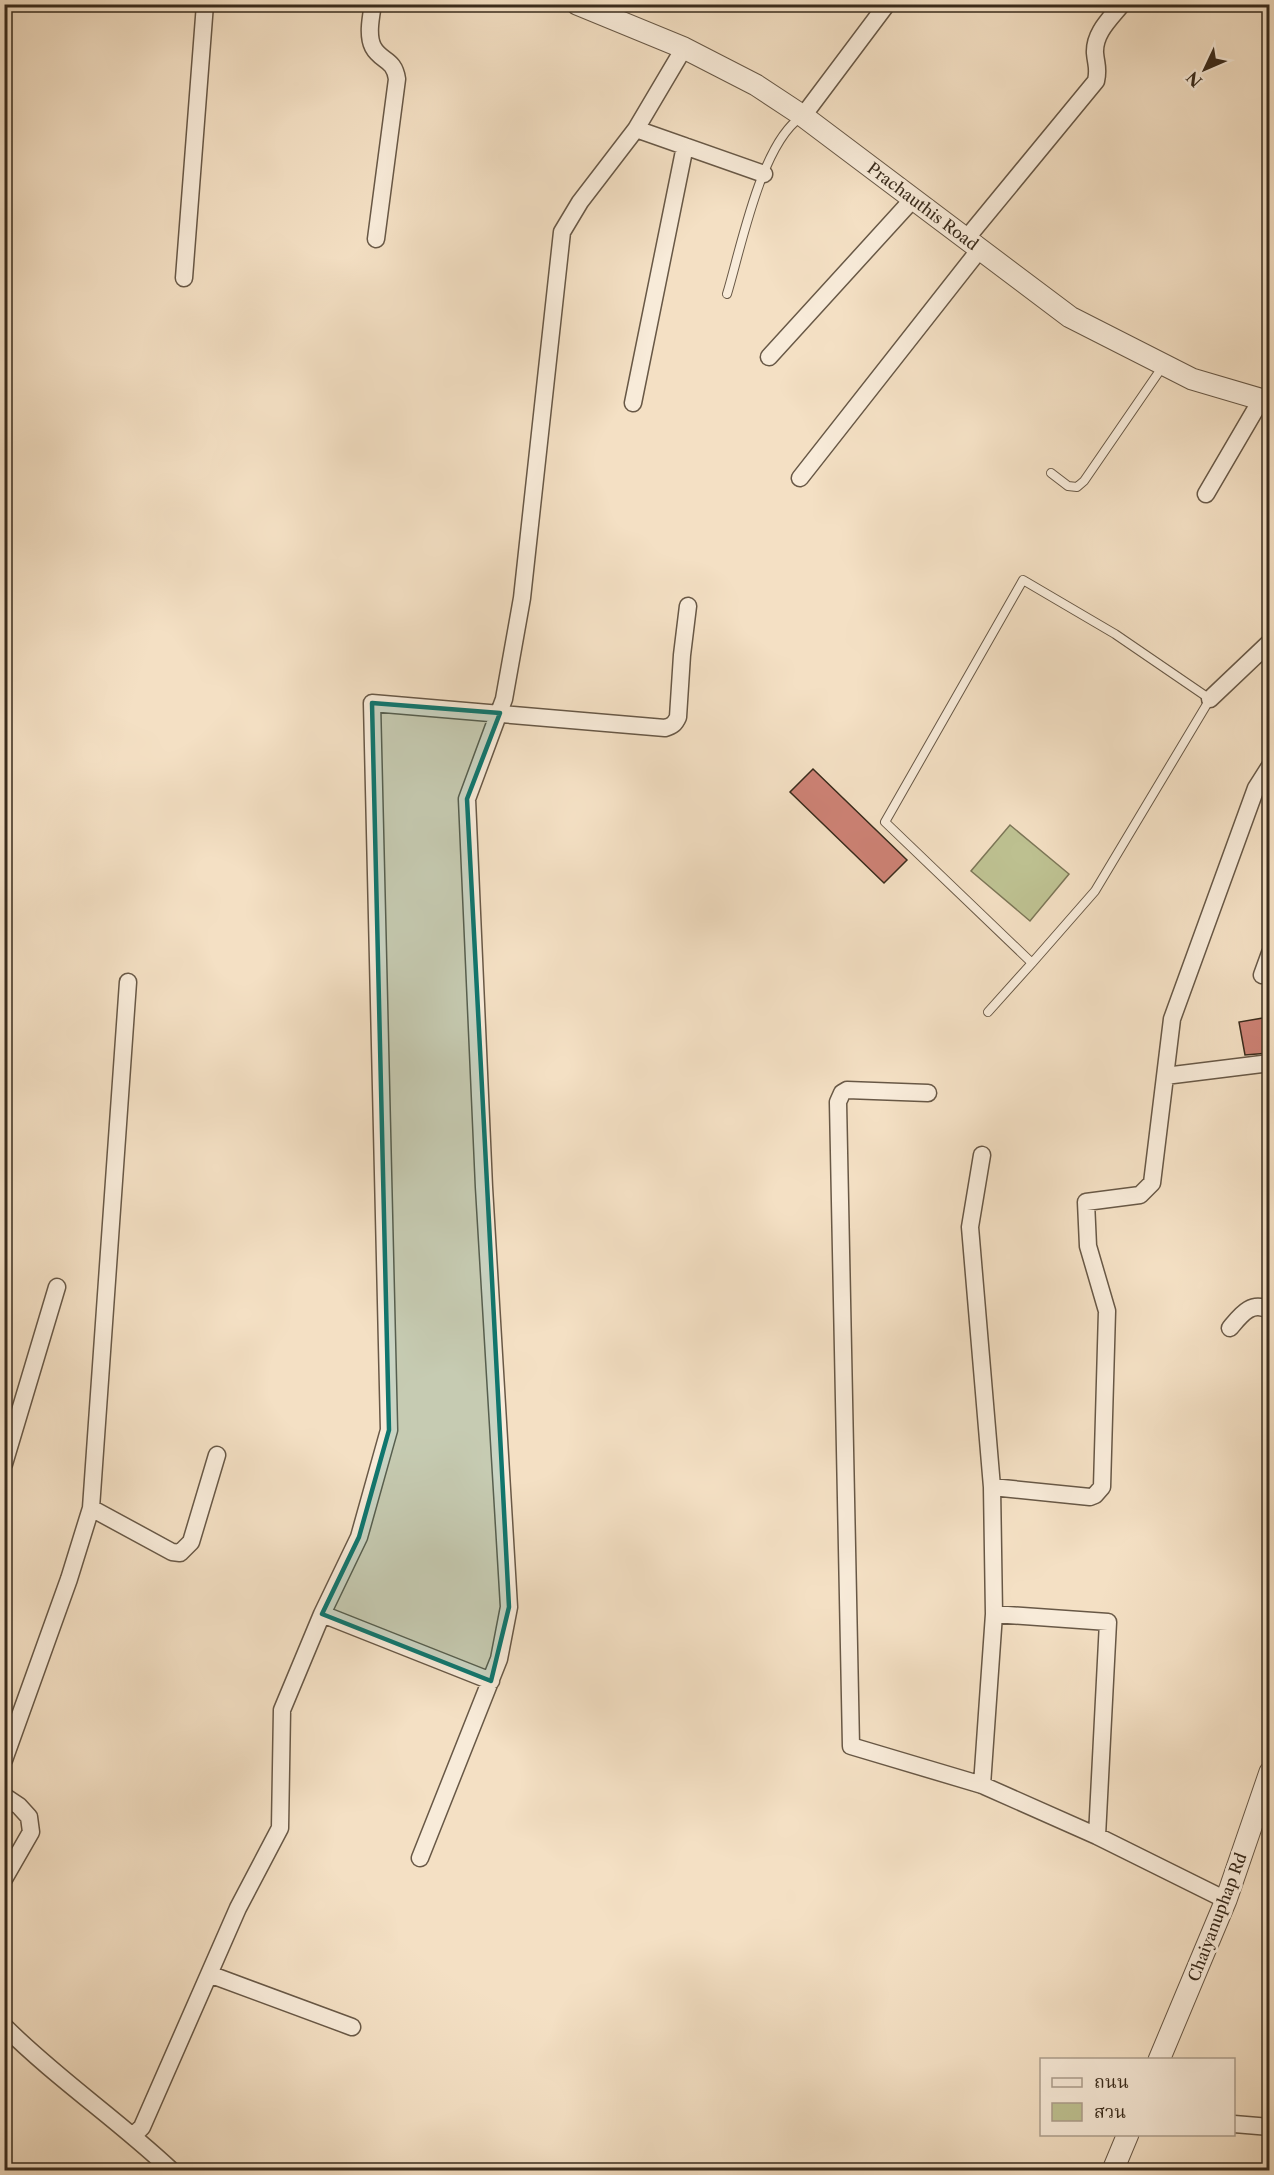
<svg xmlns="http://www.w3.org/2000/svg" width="1274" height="2175" font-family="'Libre Caslon Text','Noto Serif Thai',serif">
	<rect width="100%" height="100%" fill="#f4e0c4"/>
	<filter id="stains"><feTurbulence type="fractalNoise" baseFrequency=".00333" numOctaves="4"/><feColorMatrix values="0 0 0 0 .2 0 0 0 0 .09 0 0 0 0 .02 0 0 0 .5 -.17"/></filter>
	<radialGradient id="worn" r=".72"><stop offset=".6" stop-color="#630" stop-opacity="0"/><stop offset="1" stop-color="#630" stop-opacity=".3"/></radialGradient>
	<path fill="#bec292" stroke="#7c7657" stroke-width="1.5" d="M1010 825 1069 874 1030 921 971 871Z"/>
	<path fill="#cd8275" stroke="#392b1c" stroke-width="1.5" d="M813 769 907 860 884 883 790 792Z
		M1269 1017V1053L1245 1055 1239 1022Z"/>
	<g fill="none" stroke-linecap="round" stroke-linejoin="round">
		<defs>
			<path id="service" d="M727 294C741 248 761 144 801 117
				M1051 473 1068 486 1077 487 1084 481 1163 366
				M1023 580 1115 634 1210 699 1095 891 1032 963 885 822Z
				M988 1012 1032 963"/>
			<path id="minor" d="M373 4C371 17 367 35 373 47 381 62 394 58 397 79L376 239
				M803 116 887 4
				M636 129 764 174
				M966 239 1096 81C1099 68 1096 65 1095 53 1094 33 1110 19 1122 4
				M184 278 205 4
				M769 357 913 199
				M633 403 685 146
				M800 478 980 249
				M1206 494 1261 400
				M1210 699 1270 642
				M1262 975 1270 953
				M1165 1076 1270 1063
				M928 1093 847 1090 842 1093 838 1102 851 1746 982 1785 1097 1836 1226 1900
				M1230 1328C1240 1316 1252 1299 1270 1311
				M4 1464 57 1287
				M992 1487 1090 1497 1095 1495 1102 1487 1107 1311 1088 1246 1086 1202 1140 1195 1152 1183 1172 1019 1256 788 1270 766
				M91 1508 172 1552 180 1553 191 1542 217 1455
				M322 1614 359 1537 389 1430 372 703 665 728C672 726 675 724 678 717L682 655 688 606
				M994 1614 1108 1622 1097 1836
				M4 1760 69 1579 91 1508 128 982
				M982 1785 994 1614 992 1487 970 1227 982 1155
				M4 1796 19 1806 29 1817 31 1832 4 1879
				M420 1858 499 1659 509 1607 484 1187 467 799 504 699 522 598 562 232 580 202 636 129 684 48
				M209 1974 352 2027
				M4 2026C56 2078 118 2120 171 2170
				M1234 2124 1270 2127
				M134 2135 142 2127 238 1908 280 1828 282 1710 322 1614 491 1681"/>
			<path id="tertiary" d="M577 4 684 48 756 85 803 116 1070 317 1192 379 1270 402
				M1159 2060 1226 1900 1270 1772
				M1113 2170 1128 2134"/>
		</defs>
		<use href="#service" stroke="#685846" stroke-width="10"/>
		<use href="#minor" stroke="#685846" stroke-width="19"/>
		<use href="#tertiary" stroke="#685846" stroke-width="23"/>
		<use href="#service" stroke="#f8ebd9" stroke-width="8"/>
		<use href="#minor" stroke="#f8ebd9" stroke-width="16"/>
		<use href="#tertiary" stroke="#f8ebd9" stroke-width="21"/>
	</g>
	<path fill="#0f766e" fill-opacity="0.2" stroke="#0f766e" stroke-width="4.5" stroke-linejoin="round" d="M372 703 500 713 467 799 509 1607 491 1681 322 1614 359 1537 389 1430Z"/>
	<g text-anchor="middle" stroke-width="6" stroke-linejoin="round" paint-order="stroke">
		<g font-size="16" fill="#392b1c" stroke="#f8ebd9">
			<text transform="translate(923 206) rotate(37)" y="6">Prachauthis Road</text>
			<text transform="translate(1217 1917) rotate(-69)" y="6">Chaiyanuphap Rd</text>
		</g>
	</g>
	<rect width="1274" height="2175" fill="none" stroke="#f4e0c4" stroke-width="24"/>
	<rect x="6" y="6" width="1262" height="2163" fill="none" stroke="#392b1c" stroke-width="3"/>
	<rect x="12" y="12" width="1250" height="2151" fill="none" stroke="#392b1c" stroke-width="1.5"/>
	<rect x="1040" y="2058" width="195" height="78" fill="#f8ebd9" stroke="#ac9e8d" stroke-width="1.5"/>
	<rect x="1052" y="2078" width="30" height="9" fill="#f8ebd9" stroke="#ac9e8d" stroke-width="1.5"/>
	<text x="1094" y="2088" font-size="18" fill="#392b1c">ถนน</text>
	<rect x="1052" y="2103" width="30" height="18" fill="#bec292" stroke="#ac9e8d" stroke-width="1.5"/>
	<text x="1094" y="2118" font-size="18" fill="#392b1c">สวน</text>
	<g transform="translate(1205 69) rotate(226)" stroke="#f8ebd9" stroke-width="4.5" paint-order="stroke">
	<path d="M0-4.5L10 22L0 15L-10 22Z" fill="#392b1c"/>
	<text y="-9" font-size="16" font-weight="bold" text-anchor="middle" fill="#392b1c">N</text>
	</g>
	<rect width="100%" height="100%" filter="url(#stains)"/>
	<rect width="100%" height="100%" fill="url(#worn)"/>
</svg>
